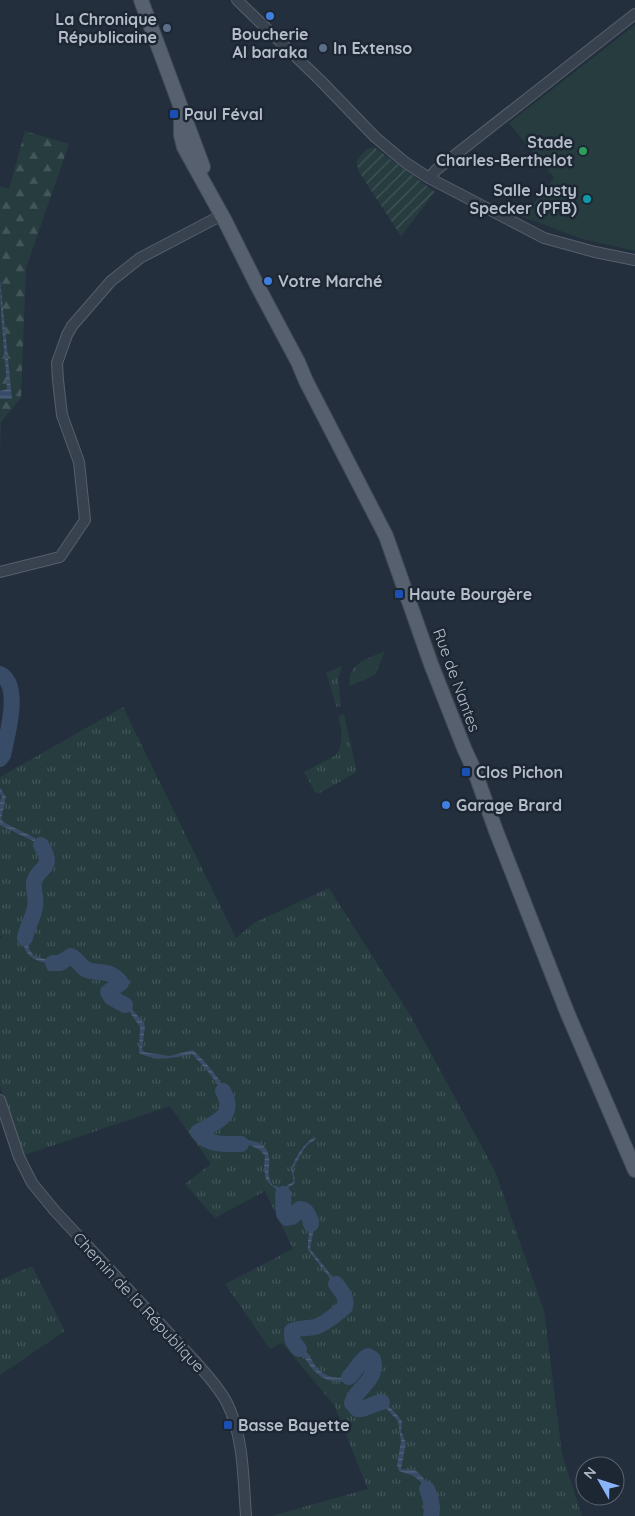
<svg xmlns="http://www.w3.org/2000/svg" width="635" height="1516" font-family="Quicksand,sans-serif">
	<defs>
		<pattern id="grass-tufts" width="24" height="20" patternUnits="userSpaceOnUse" patternTransform="scale(1.25)"><rect width="24" height="20" fill="#263c3f"/><path d="M3 7l-1-3M5 7V3M7 7l1-3M15 17l-1-3M17 17v-4M19 17l1-3" fill="none" stroke="#435659"/></pattern>
		<pattern id="forest-firs" width="22" height="20" patternUnits="userSpaceOnUse" patternTransform="scale(1.25)"><rect width="22" height="20" fill="#263c3f"/><path d="M5 1l3.5 6h-7zM16 11l3.5 6h-7z" fill="#435659"/></pattern>
		<pattern id="garden-furrows" width="10" height="10" patternUnits="userSpaceOnUse" patternTransform="scale(1.25)"><rect width="10" height="10" fill="#263c3f"/><path d="M-1 1l2-2M0 10L10 0M9 11l2-2" fill="none" stroke="#435659"/></pattern>
		<pattern id="water-rules" width="6" height="5" patternUnits="userSpaceOnUse" patternTransform="scale(1.25)"><rect width="6" height="5" fill="#394c67"/><path d="M0 2.5h6" fill="none" stroke="#53647b"/></pattern>
	</defs>
	<rect width="100%" height="100%" fill="#242f3e"/>
	<path fill="url(#grass-tufts)" d="M385 651 375 675 350 686C345 664 370 658 385 651Z
		M342 666 338 679 341 705 337 708 326 673Z
		M123 707 236 938 254 923 329 888 410 1015 495 1171 544 1311 562 1454 582 1516H271L368 1489 334 1405 282 1343 270 1349 225 1284 293 1249 265 1191 215 1218 185 1184 211 1164 170 1106 19 1157 0 1086V939L2 937 0 935V777Z
		M344 714 356 768 355 773 320 793 315 792 304 772 336 755C344 743 342 730 338 716Z
		M32 1266 65 1331 0 1375V1280Z"/>
	<path fill="url(#forest-firs)" d="M25 131 69 144 26 268 21 398 1 422 0 449V186L9 189Z"/>
	<path fill="url(#garden-furrows)" d="M374 147 435 192 401 236 359 172 356 162C361 154 365 149 374 147Z"/>
	<path fill="#263c3f" d="M635 25V251L582 239 523 217 554 178 509 123Z"/>
	<path fill="url(#water-rules)" d="M0 279 12 399H0V391L7 389C5 352 0 316 0 279Z
		M0 672 6 676 11 689 14 710 4 763 0 765V761L3 757C5 733 22 694 0 675Z
		M0 788 6 797 1 819 3 822 37 839 50 853 47 873 38 880 37 883 39 911 33 922 28 941 29 949 34 956 59 963 70 954 86 970 101 969 124 982 127 985 113 997 130 1007 144 1023 145 1027 142 1049 144 1052 169 1056 193 1050C206 1062 242 1101 230 1119 224 1127 211 1130 204 1135L213 1144C229 1142 267 1132 269 1158 270 1170 266 1172 272 1185L283 1188 293 1182C294 1178 292 1175 292 1170 292 1161 306 1140 315 1137L316 1139 306 1146 293 1168 295 1183 285 1190 286 1215 287 1217H290L295 1209 299 1207 309 1210 314 1228 310 1249 349 1297 350 1302 349 1311 316 1334 296 1333 293 1336C295 1346 301 1347 308 1354 311 1358 313 1363 316 1367 326 1378 340 1381 353 1374 357 1364 356 1351 369 1348L376 1353C380 1366 377 1381 367 1391 361 1396 355 1399 353 1406L360 1412 374 1400 378 1398C388 1404 395 1412 402 1421L401 1431 406 1443 401 1469 415 1470 422 1476 436 1498 440 1507 439 1516H432C433 1503 427 1484 415 1477 410 1474 404 1473 399 1471L397 1465 401 1441 398 1421 384 1406 380 1404 360 1412 356 1413 349 1403C360 1392 378 1378 372 1360L365 1357C361 1365 357 1375 349 1379 340 1384 326 1381 319 1375 313 1371 308 1363 304 1357 297 1348 287 1343 292 1331L310 1330 317 1328 345 1310 346 1303 344 1296 308 1250C306 1235 318 1216 297 1211L291 1220 283 1219V1196L266 1180 264 1168 265 1156 260 1150 250 1145 213 1147 205 1143 196 1134 225 1118C226 1114 228 1110 228 1106 227 1091 202 1065 192 1054 174 1058 157 1062 139 1053L140 1027 129 1011 106 994 121 986C108 974 101 974 84 971L70 957 59 965C43 964 20 958 24 937 25 928 32 920 34 912 37 902 33 891 34 880L45 869V854L33 841 0 825V802L2 796 0 794Z"/>
	<g fill="none" stroke-linecap="round" stroke-linejoin="round">
		<path stroke="#394c67" stroke-width="16" d="M0 674C22 685 7 735 3 755L0 759
			M25 938C27 927 33 918 35 907 37 899 33 891 34 883 36 867 57 870 41 845
			M53 963H60L71 956C77 959 81 967 87 970 100 974 111 969 121 983L108 992 112 998 125 1005
			M223 1091C237 1116 216 1122 198 1132 209 1146 224 1144 241 1144
			M283 1194 284 1214 287 1218 292 1217 300 1209C307 1209 310 1217 311 1224
			M299 1349C294 1343 291 1340 292 1331 299 1327 307 1329 315 1327 326 1324 336 1314 345 1307 347 1297 342 1292 336 1284
			M349 1377C356 1371 360 1360 368 1356L373 1359C379 1380 355 1389 352 1403L357 1409C366 1410 373 1403 382 1402
			M427 1489C431 1499 433 1506 431 1516"/>
		<defs>
			<path id="minor" d="M237 0 321 81 375 137 406 163 429 178 544 238 595 252 635 260
				M429 178 436 170 635 14
				M0 572 60 557 85 520 79 462 62 415 58 380 57 363 67 335 72 326 111 281 140 258 222 215
				M0 1100 19 1157 32 1183 55 1211 194 1360C206 1374 219 1387 227 1403 244 1437 243 1478 246 1516"/>
			<path id="major" d="M141 0 203 167
				M181 109V135L184 147 225 221 257 285 298 362 306 381 386 536 431 664 464 748 475 772 496 831 567 1012 635 1170"/>
		</defs>
		<use href="#minor" stroke="#565f6c" stroke-width="12"/>
		<use href="#major" stroke="#414a57" stroke-width="16"/>
		<use href="#minor" stroke="#38414e" stroke-width="10"/>
		<use href="#major" stroke="#56606e" stroke-width="14"/>
	</g>
	<g fill="#3f7fe0" stroke="#1d2633" stroke-width="2">
		<circle cx="270" cy="16" r="5"/>
		<circle cx="268" cy="281" r="5"/>
		<circle cx="446" cy="805" r="5"/>
	</g>
	<g fill="#5c6f8a" stroke="#1d2633" stroke-width="2">
		<circle cx="167" cy="28" r="5"/>
		<circle cx="323" cy="48" r="5"/>
	</g>
	<g fill="#1a4fb4" stroke="#1d2633" stroke-width="2">
		<rect x="169" y="109" width="10" height="10" rx="2.5"/>
		<rect x="394" y="589" width="10" height="10" rx="2.5"/>
		<rect x="461" y="767" width="10" height="10" rx="2.5"/>
		<rect x="223" y="1420" width="10" height="10" rx="2.5"/>
	</g>
	<circle fill="#2e9e5b" stroke="#1d2633" stroke-width="2" cx="583" cy="151" r="5"/>
	<circle fill="#0f9aa8" stroke="#1d2633" stroke-width="2" cx="587" cy="199" r="5"/>
	<g text-anchor="middle" stroke-width="5" stroke-linejoin="round" paint-order="stroke">
		<g font-size="16" font-weight="bold" fill="#b4bcc9" stroke="#1d2633" text-anchor="start">
			<text x="157" y="25" text-anchor="end">La Chronique<tspan x="157" dy="18">Républicaine</tspan></text>
			<text x="270" y="40" text-anchor="middle">Boucherie<tspan x="270" dy="18">Al baraka</tspan></text>
			<text x="333" y="54">In Extenso</text>
			<text x="184" y="120">Paul Féval</text>
			<text x="573" y="148" text-anchor="end">Stade<tspan x="573" dy="18">Charles-Berthelot</tspan></text>
			<text x="577" y="196" text-anchor="end">Salle Justy<tspan x="577" dy="18">Specker (PFB)</tspan></text>
			<text x="278" y="287">Votre Marché</text>
			<text x="409" y="600">Haute Bourgère</text>
			<text x="476" y="778">Clos Pichon</text>
			<text x="456" y="811">Garage Brard</text>
			<text x="238" y="1431">Basse Bayette</text>
		</g>
		<g font-size="16" fill="#b4bcc9" stroke="#1d2633">
			<text transform="translate(457 680) rotate(70)" y="6">Rue de Nantes</text>
			<text transform="translate(139 1302) rotate(47)" y="6">Chemin de la République</text>
		</g>
	</g>
	<g transform="translate(600 1481) rotate(309)"><circle r="24" fill="#1d2633" stroke="#59626f"/>
	<path d="M0-4L9 19L0 12L-9 19Z" fill="#8ab4f8"/>
	<text y="-8" font-size="14" font-weight="bold" text-anchor="middle" fill="#b4bcc9">N</text>
	</g>
</svg>
